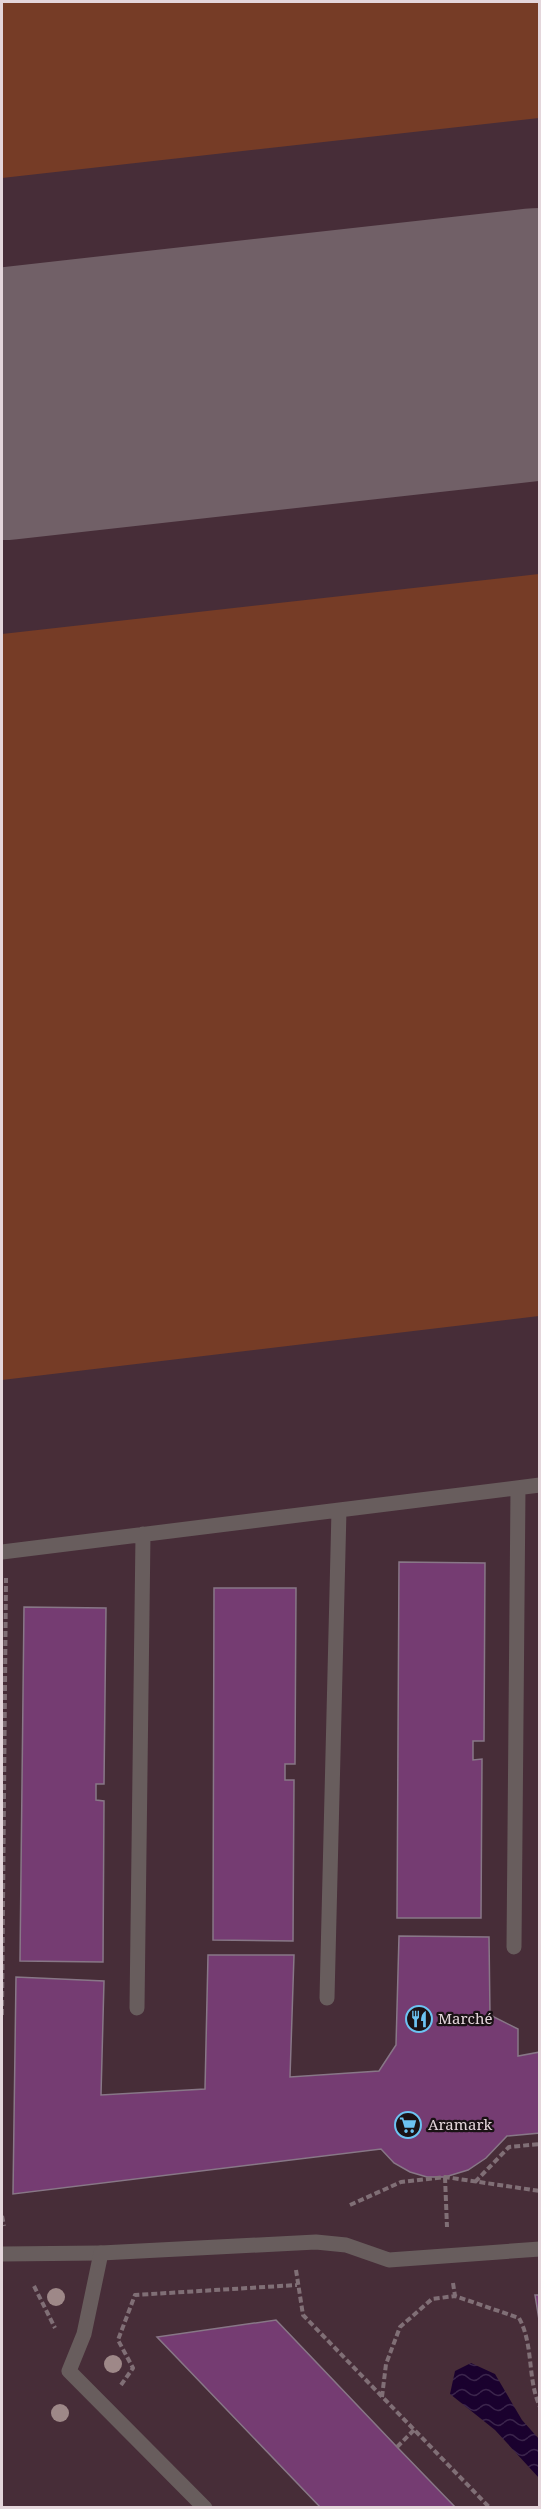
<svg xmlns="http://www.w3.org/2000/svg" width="541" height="2509" font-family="'Noto Serif',serif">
	<defs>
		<pattern id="water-waves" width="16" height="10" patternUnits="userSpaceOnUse" patternTransform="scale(1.5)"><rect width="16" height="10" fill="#1a012e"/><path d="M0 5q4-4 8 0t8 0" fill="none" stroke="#3b254c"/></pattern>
	</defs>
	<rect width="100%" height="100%" fill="#39262e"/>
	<path fill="#472d38" d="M2 2H539V2507H2Z"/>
	<path fill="#763c26" d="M2 2H539V118L2 178Z
		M539 574V1316L2 1380V634Z"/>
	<path fill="url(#water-waves)" d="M471 2363 495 2374 522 2420 539 2439V2478L495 2430 450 2394 455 2371Z"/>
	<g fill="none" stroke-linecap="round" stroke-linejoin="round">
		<path stroke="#716067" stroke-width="272" d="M2 404 540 344"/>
	</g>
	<path fill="#753c72" stroke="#887787" stroke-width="1.5" d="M399 1562 485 1563 484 1741H473V1760L482 1759 481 1918H397Z
		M214 1588H296L295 1764H285V1780H294L293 1941 213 1940Z
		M24 1607 106 1608 104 1784H96V1800L104 1801 103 1962 20 1961Z
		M399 1936 489 1937 490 2015 518 2029V2056L540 2052V2133L507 2136 486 2158 468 2170 445 2177H427L410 2172 394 2163 381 2149 13 2194 16 1977 104 1981 101 2095 205 2089 208 1955H294L290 2077 379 2071 396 2045Z
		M535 2295H540V2326Z
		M276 2320 397 2447 456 2508H321L157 2337Z"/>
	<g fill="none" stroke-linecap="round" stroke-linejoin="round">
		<path stroke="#806f76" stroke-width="4" stroke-dasharray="6 3" stroke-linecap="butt" d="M2 2015 6 1578
			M445 2177 447 2227
			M475 2182 509 2147 540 2144
			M350 2205 401 2182 445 2177 540 2191
			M2 2216 4 2226
			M296 2270 303 2315 490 2508
			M453 2283 455 2296 519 2318C534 2345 527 2379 540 2407
			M34 2286 55 2328
			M121 2385 133 2368 118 2340 135 2295 297 2285
			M382 2397 386 2364 400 2327 432 2299 455 2296
			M397 2447 414 2430"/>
		<path stroke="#685d5d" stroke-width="15" d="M2 2254 101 2253"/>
		<path stroke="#685d5d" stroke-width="15" d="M2 1552 540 1485
			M514 1947 518 1488
			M327 1998 339 1510
			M137 2008 143 1534
			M205 2508 69 2371 84 2334 101 2253 316 2242 346 2245 389 2260 540 2249"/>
	</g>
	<g fill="#9e8888">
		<circle cx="56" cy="2297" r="9"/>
		<circle cx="113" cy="2364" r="9"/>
		<circle cx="60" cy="2413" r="9"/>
	</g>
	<defs>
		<symbol id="restaurant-ring" viewBox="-11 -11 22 22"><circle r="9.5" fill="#1a1215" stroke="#6cc3f2" stroke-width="1.5"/><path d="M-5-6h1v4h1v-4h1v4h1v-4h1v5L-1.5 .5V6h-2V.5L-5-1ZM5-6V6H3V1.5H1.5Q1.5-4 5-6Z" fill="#6cc3f2"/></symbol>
		<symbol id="supermarket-ring" viewBox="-11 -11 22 22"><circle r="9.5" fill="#1a1215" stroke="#6cc3f2" stroke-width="1.5"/><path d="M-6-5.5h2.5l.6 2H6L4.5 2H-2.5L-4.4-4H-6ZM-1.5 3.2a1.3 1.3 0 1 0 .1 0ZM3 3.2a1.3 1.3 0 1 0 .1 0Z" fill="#6cc3f2"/></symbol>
	</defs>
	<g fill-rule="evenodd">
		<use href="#restaurant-ring" x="404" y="2004" width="30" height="30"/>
		<use href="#supermarket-ring" x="393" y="2110" width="30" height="30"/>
	</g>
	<g text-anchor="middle" stroke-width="4.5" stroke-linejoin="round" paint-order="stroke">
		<g font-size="15" fill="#e4d6db" stroke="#1a1215" text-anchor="start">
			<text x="438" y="2024">Marché</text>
			<text x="428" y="2130">Aramark</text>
		</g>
	</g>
	<rect width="541" height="2509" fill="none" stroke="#e4d6db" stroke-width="6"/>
</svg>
